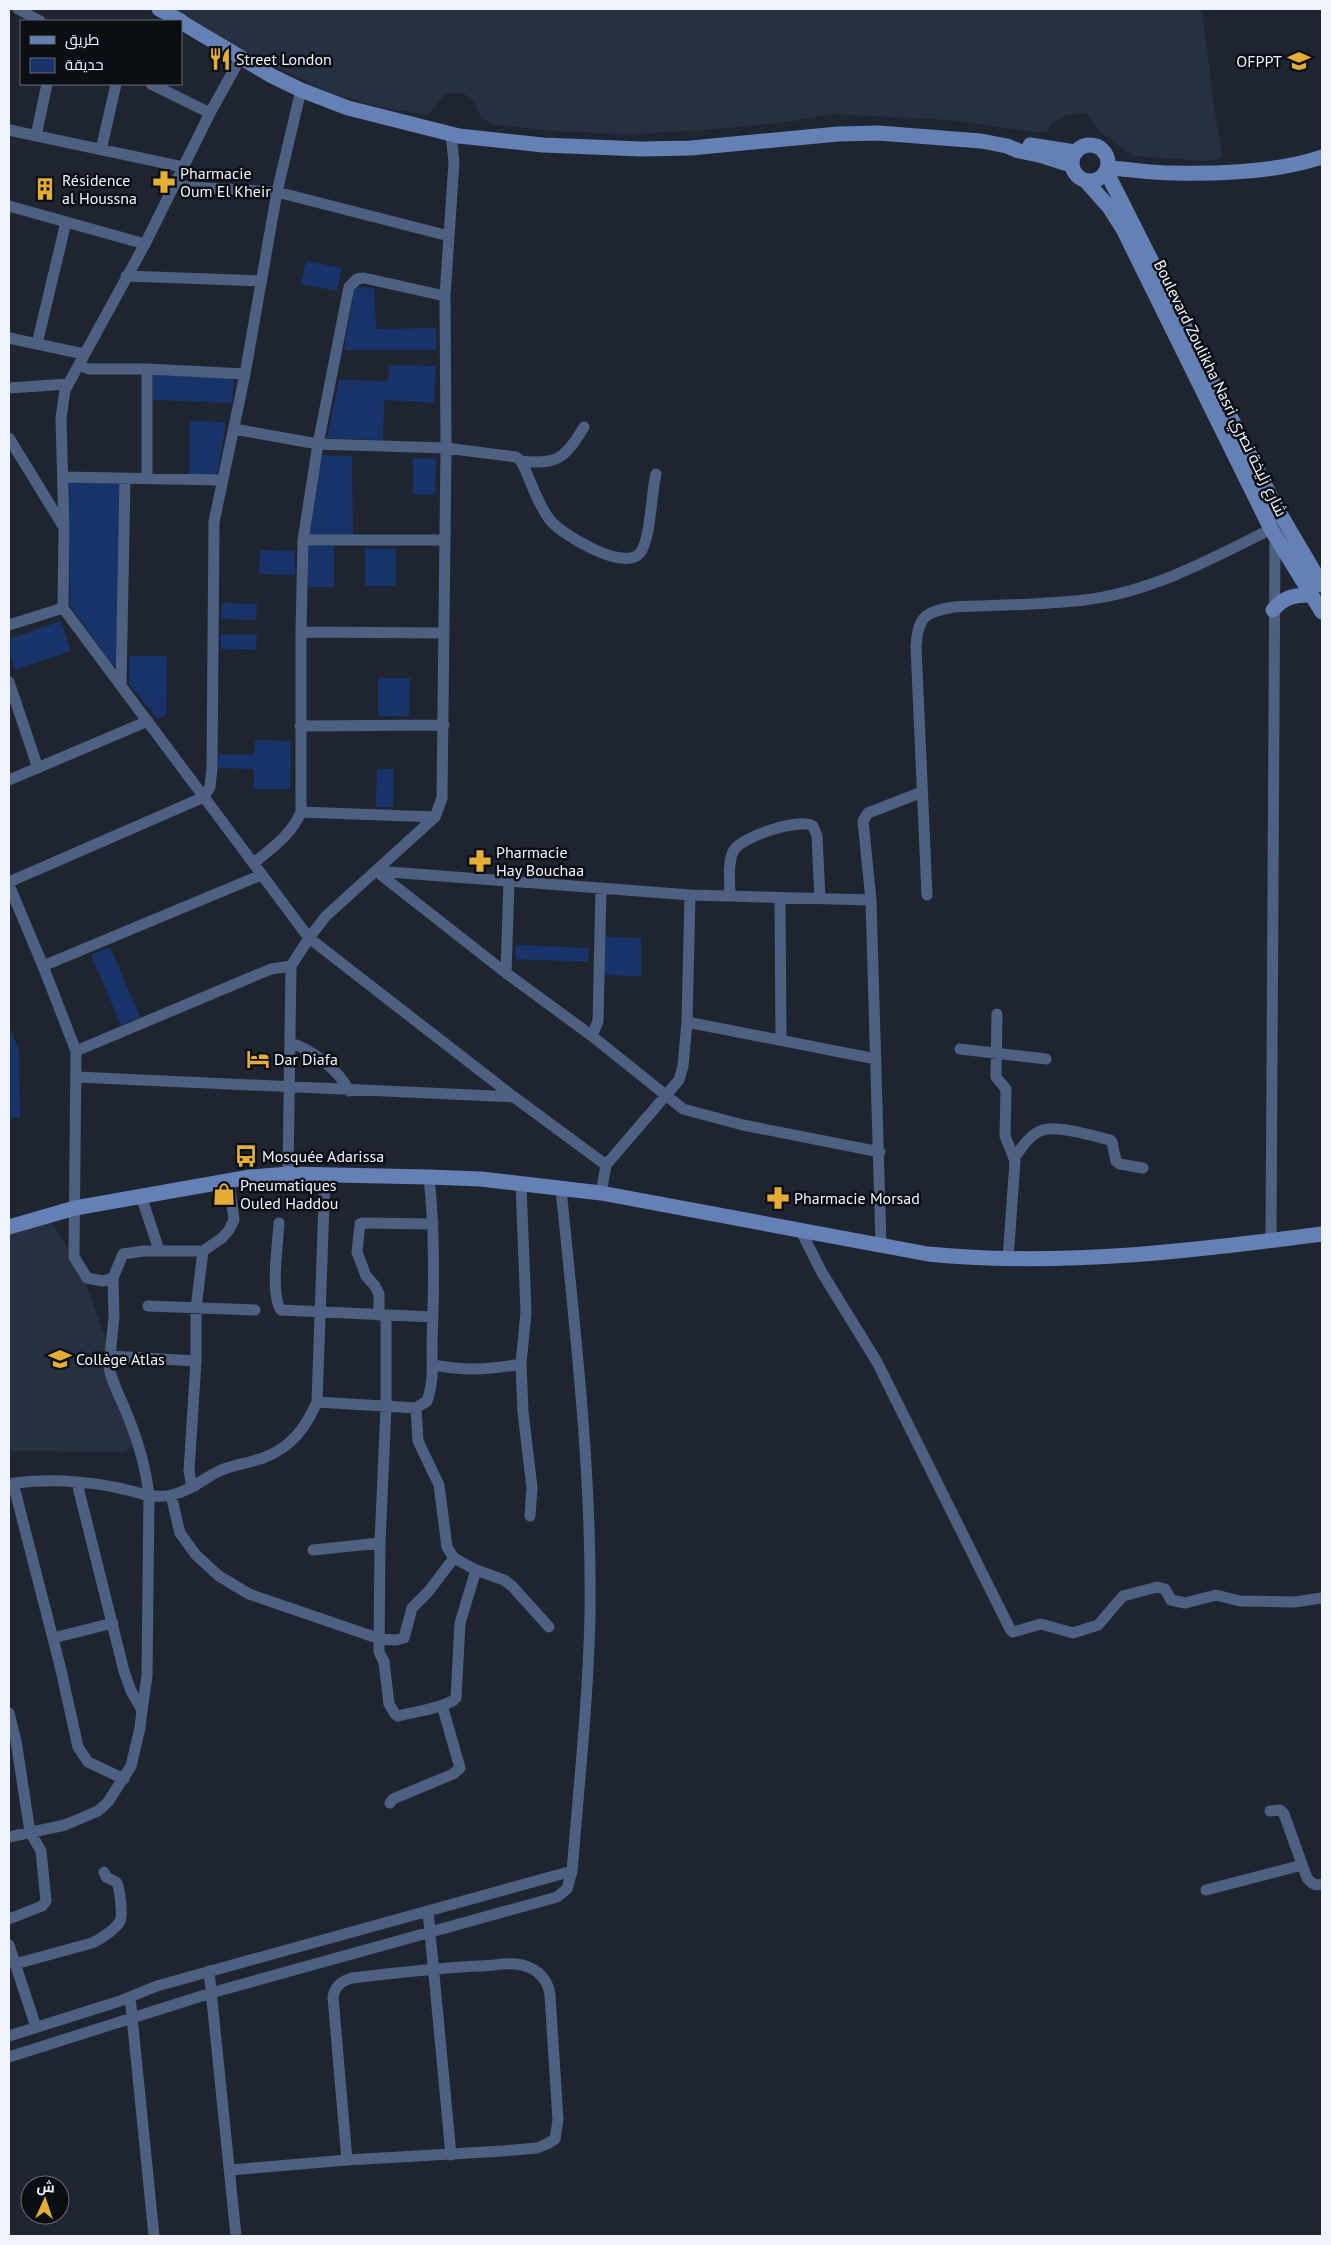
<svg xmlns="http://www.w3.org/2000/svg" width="1331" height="2245" font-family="'PT Sans',Cairo,sans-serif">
	<rect width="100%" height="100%" fill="#1f2530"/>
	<path fill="#273040" d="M171 9H1202L1215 115 1223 157 1208 161 1133 156 1099 131 1086 113 1067 115 1051 124 1048 131 1040 133 949 120 832 114 788 122 707 130 630 134 550 131 492 124 481 117 474 101 463 93H445L436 106 427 115 378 107 326 91 254 57Z
		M49 1216 84 1278 141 1440 124 1452 9 1451V1228Z"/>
	<path fill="#18336a" d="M306 261 342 268 337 291 301 284Z
		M355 286 374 288 376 329 436 328V350H344Z
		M389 365 436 366 434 403 384 400 383 440 327 438 339 380 388 381Z
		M153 374 233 378 234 382 232 403 153 400Z
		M190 421 226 422 218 470 216 474 189 475Z
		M321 455 352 456 353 535H309Z
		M413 458 436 459 435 495 413 494Z
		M69 482H120L116 666 112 664 73 610 70 604Z
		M308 546H334V587H308Z
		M365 548 396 549V586H365Z
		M260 550 295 551V575L259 574Z
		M222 603 257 604 256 620 221 619Z
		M61 621 71 651 15 670 9 651V639Z
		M221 634 257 635 256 650 221 649Z
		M129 656H167L166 715 158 719 129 684Z
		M378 678H410L409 716H378Z
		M255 740 291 741 290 789H254V769L218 768 219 754 254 755Z
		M377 769H394L393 807H376Z
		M604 937 641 938V976L604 975Z
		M516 945 589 948 588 962 515 959Z
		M110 947 140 1017 121 1025 91 955Z
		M9 1026 19 1050 20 1118H9Z"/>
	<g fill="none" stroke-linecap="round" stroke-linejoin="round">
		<path stroke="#4e6081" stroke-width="11" d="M18 9 40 21
			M241 57 210 113 145 244 65 390 61 418 64 527 63 608 309 938 514 1097 606 1165
			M151 84 210 113
			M9 130 183 167
			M36 136 47 84
			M101 150 116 84
			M175 183 189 187 277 192 449 236
			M9 206 145 244
			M126 276 261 281
			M9 338 84 354
			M37 344 66 222
			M79 365 89 369H147L245 374
			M147 369V479
			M9 388 68 384
			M234 429 318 444 446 448 516 457 521 461C531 480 536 502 550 520 562 535 624 572 640 553 651 539 651 493 656 474
			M9 438 63 526
			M521 461C558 465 565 458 584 427
			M63 477 221 480
			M303 540H444
			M9 625 63 608
			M301 632 443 633
			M9 682 38 768
			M121 686 125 478
			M300 726 444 725
			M9 780 148 721
			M301 812 435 817
			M254 863C273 847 291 835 301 812V632L303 540 318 444 349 287 357 279 364 278 445 296
			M376 871 506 973 592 1036 683 1109 743 1125 880 1152
			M376 871 690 895 871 900
			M9 882 204 797 210 787 212 768 214 522 245 374 277 192 301 90
			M9 885 43 966 76 1051 74 1257 87 1278 103 1281 113 1278 123 1254 144 1251H203L222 1238 229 1230 234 1220 229 1181
			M927 895 916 647C918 616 925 612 954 607 997 605 1041 605 1084 600 1151 592 1212 559 1271 529
			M730 896C730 883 727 861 734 850 744 836 798 818 813 826L817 836 820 899
			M780 899 781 1040
			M43 966 261 875
			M506 973 509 882
			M997 1014 996 1077 1006 1089 1005 1136 1015 1161 1008 1260
			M687 1022 876 1059
			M592 1036 598 1021 601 888
			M290 1043C312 1049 339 1070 349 1091
			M960 1049 1046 1059
			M76 1051 271 969 291 966
			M77 1077 514 1097
			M1015 1157C1022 1147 1030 1134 1043 1130 1057 1125 1094 1136 1110 1140L1112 1142 1116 1161 1120 1164 1143 1168
			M288 1174 291 966 309 938 326 916 435 817 442 798 446 448 445 296 454 162 451 134
			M521 1184 526 1312 521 1364 523 1412 532 1488 530 1516
			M601 1193 606 1165 679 1080 683 1066 687 1022 690 895
			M141 1196 159 1250
			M279 1223C278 1243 270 1295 281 1310L433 1317
			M800 1229 821 1271 877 1362 1010 1629 1013 1632 1041 1624 1073 1633 1098 1625 1123 1596 1157 1587 1165 1589 1171 1600 1185 1603 1216 1595 1240 1601 1294 1602 1322 1598
			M1271 1241 1275 536
			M881 1245 871 900 863 821 868 813 922 792
			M113 1278 114 1316 109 1367C112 1385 121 1398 127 1414 138 1441 146 1467 149 1496 156 1496 165 1497 172 1495 190 1491 203 1479 219 1471 233 1465 249 1463 263 1458 291 1448 306 1427 317 1402L325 1174
			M148 1306 255 1310
			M379 1315V1294L375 1286 366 1276 357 1252 360 1224 363 1223 433 1224
			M386 1315V1407L380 1543 379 1652 384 1662 389 1704 395 1714 398 1716C412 1712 447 1708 456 1698L460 1623 476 1570
			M111 1356 196 1361
			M433 1365C466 1371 487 1370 521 1364
			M317 1402 416 1408 427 1401C434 1383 432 1363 432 1344 434 1288 435 1233 429 1177
			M416 1408 418 1441 439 1485 447 1547 454 1558 476 1570 504 1580 512 1586 549 1627
			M13 1483 61 1670 78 1747 88 1762 124 1779
			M9 1484C55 1477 105 1482 149 1496L147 1676 142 1710
			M195 1486 191 1482 189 1471 196 1361V1308L203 1251
			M171 1495 180 1533 196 1555 219 1576 249 1594 380 1639 396 1640 404 1638 412 1608 428 1592 454 1558
			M313 1550 380 1543
			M53 1638 113 1623
			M9 1713 16 1741 30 1832 41 1851 46 1901 42 1906 9 1919
			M390 1803 393 1799 453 1774 460 1768 442 1705
			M1270 1811 1280 1810 1284 1814 1307 1878C1312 1884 1315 1886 1322 1884
			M9 1837 65 1825 98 1811 108 1802 131 1766 140 1728 142 1710 131 1691 124 1671 77 1483
			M1206 1890 1302 1865
			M428 1911 451 2155
			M9 1945 36 2027
			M15 1964 92 1943C101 1939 116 1929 120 1921 123 1916 120 1886 116 1882 114 1880 109 1879 106 1877L104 1872
			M209 1971 236 2236
			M130 1997 154 2236
			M9 2036 120 2001 157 1986 572 1871
			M9 2057 211 1993 557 1897 567 1889 572 1871C579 1786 588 1701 590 1615 592 1472 575 1330 561 1189
			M230 2170 347 2160 503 2151 537 2148 547 2144 555 2139 558 2120 550 1995C548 1977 534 1966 516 1964 504 1963 490 1966 478 1966 436 1968 394 1973 352 1978 341 1981 335 1986 333 1997L347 2160"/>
		<path stroke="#6480b5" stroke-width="15" d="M159 9 181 21
			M181 22 272 76 301 90 348 108 459 136 543 145 641 149 691 148 838 134 878 133 981 141 1007 146 1019 151 1043 156 1071 165
			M1072 163a18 18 0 1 1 36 0a18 18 0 1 1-36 0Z
			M1030 145 1075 152
			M1107 168C1129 169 1151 173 1173 173 1219 174 1278 172 1322 157
			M1106 171 1276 507 1322 585
			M1086 181 1109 207 1123 229 1271 529 1322 612
			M1273 610C1284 597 1294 595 1310 595
			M9 1227 75 1208 250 1177 288 1174 429 1177 481 1179 601 1193 928 1254C1060 1267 1192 1251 1322 1234"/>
	</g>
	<defs>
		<symbol id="restaurant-bare" viewBox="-9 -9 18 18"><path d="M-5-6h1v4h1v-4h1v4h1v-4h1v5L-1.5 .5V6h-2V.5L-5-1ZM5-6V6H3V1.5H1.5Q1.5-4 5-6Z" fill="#e4ad35" stroke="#0b0e13" stroke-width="2.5" paint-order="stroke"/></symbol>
		<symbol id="university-bare" viewBox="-9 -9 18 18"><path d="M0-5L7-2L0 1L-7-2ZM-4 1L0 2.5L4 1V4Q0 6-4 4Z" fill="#e4ad35" stroke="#0b0e13" stroke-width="2.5" paint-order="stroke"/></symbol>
		<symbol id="pharmacy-bare" viewBox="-9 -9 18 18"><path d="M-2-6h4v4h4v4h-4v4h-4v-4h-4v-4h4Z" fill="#e4ad35" stroke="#0b0e13" stroke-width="2.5" paint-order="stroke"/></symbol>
		<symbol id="building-bare" viewBox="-9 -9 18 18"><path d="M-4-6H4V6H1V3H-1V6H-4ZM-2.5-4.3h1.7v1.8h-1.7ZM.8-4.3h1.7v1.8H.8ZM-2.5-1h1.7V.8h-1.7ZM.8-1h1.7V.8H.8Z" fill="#e4ad35" stroke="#0b0e13" stroke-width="2.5" paint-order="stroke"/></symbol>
		<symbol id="hotel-bare" viewBox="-9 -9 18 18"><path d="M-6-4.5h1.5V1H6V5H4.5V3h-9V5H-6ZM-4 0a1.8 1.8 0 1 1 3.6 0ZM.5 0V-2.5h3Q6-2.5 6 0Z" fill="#e4ad35" stroke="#0b0e13" stroke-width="2.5" paint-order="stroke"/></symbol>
		<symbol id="bus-bare" viewBox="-9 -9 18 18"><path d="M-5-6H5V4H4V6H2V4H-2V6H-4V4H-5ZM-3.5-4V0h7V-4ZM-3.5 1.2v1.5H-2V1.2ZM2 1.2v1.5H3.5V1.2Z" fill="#e4ad35" stroke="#0b0e13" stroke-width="2.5" paint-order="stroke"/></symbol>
		<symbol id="shop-bare" viewBox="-9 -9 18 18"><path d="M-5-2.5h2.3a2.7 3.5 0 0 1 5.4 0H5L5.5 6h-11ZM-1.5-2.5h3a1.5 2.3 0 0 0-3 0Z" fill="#e4ad35" stroke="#0b0e13" stroke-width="2.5" paint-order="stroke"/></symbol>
		<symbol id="school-bare" viewBox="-9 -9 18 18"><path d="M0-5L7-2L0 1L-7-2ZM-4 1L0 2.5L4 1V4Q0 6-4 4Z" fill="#e4ad35" stroke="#0b0e13" stroke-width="2.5" paint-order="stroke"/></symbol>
	</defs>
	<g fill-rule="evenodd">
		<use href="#restaurant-bare" x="204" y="43" width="32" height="32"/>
		<use href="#university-bare" x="1283" y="45" width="32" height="32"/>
		<use href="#pharmacy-bare" x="148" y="166" width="32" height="32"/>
		<use href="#building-bare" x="29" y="173" width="32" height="32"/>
		<use href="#pharmacy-bare" x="464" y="845" width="32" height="32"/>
		<use href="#hotel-bare" x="242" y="1043" width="32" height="32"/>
		<use href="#bus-bare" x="230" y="1140" width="32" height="32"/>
		<use href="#shop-bare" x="208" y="1178" width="32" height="32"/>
		<use href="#pharmacy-bare" x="762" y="1182" width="32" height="32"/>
		<use href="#school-bare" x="44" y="1343" width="32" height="32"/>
	</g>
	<g text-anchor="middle" stroke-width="5" stroke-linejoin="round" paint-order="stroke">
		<g font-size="16" fill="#f0f4fc" stroke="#0b0e13" text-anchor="start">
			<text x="236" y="65">Street London</text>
			<text x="1282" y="67" text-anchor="end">OFPPT</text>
			<text x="180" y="179">Pharmacie<tspan x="180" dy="18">Oum El Kheir</tspan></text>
			<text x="62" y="186">Résidence<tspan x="62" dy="18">al Houssna</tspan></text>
			<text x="496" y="858">Pharmacie<tspan x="496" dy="18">Hay Bouchaa</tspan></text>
			<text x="274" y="1065">Dar Diafa</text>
			<text x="262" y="1162">Mosquée Adarissa</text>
			<text x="240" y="1191">Pneumatiques<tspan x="240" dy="18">Ouled Haddou</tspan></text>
			<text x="794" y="1204">Pharmacie Morsad</text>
			<text x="76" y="1365">Collège Atlas</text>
		</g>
		<g font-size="16" fill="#f0f4fc" stroke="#0b0e13">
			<text transform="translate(1221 388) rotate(64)" y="6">Boulevard Zoulikha Nasri شارع زليخة نصري</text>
		</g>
	</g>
	<rect width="1331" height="2245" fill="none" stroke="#f0f4fc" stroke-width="20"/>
	<rect x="20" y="20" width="162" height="65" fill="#0b0e13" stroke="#676a70"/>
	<rect x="30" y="36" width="25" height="8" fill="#6480b5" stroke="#676a70"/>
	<text x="65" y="45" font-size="15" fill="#f0f4fc">طريق</text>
	<rect x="30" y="58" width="25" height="15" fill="#18336a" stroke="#676a70"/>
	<text x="65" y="70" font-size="15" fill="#f0f4fc">حديقة</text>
	<g transform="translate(45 2200) rotate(3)"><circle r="24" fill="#0b0e13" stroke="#676a70"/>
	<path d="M0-4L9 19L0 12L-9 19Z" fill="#e4ad35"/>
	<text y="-8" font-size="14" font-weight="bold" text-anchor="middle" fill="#f0f4fc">ش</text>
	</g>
</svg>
